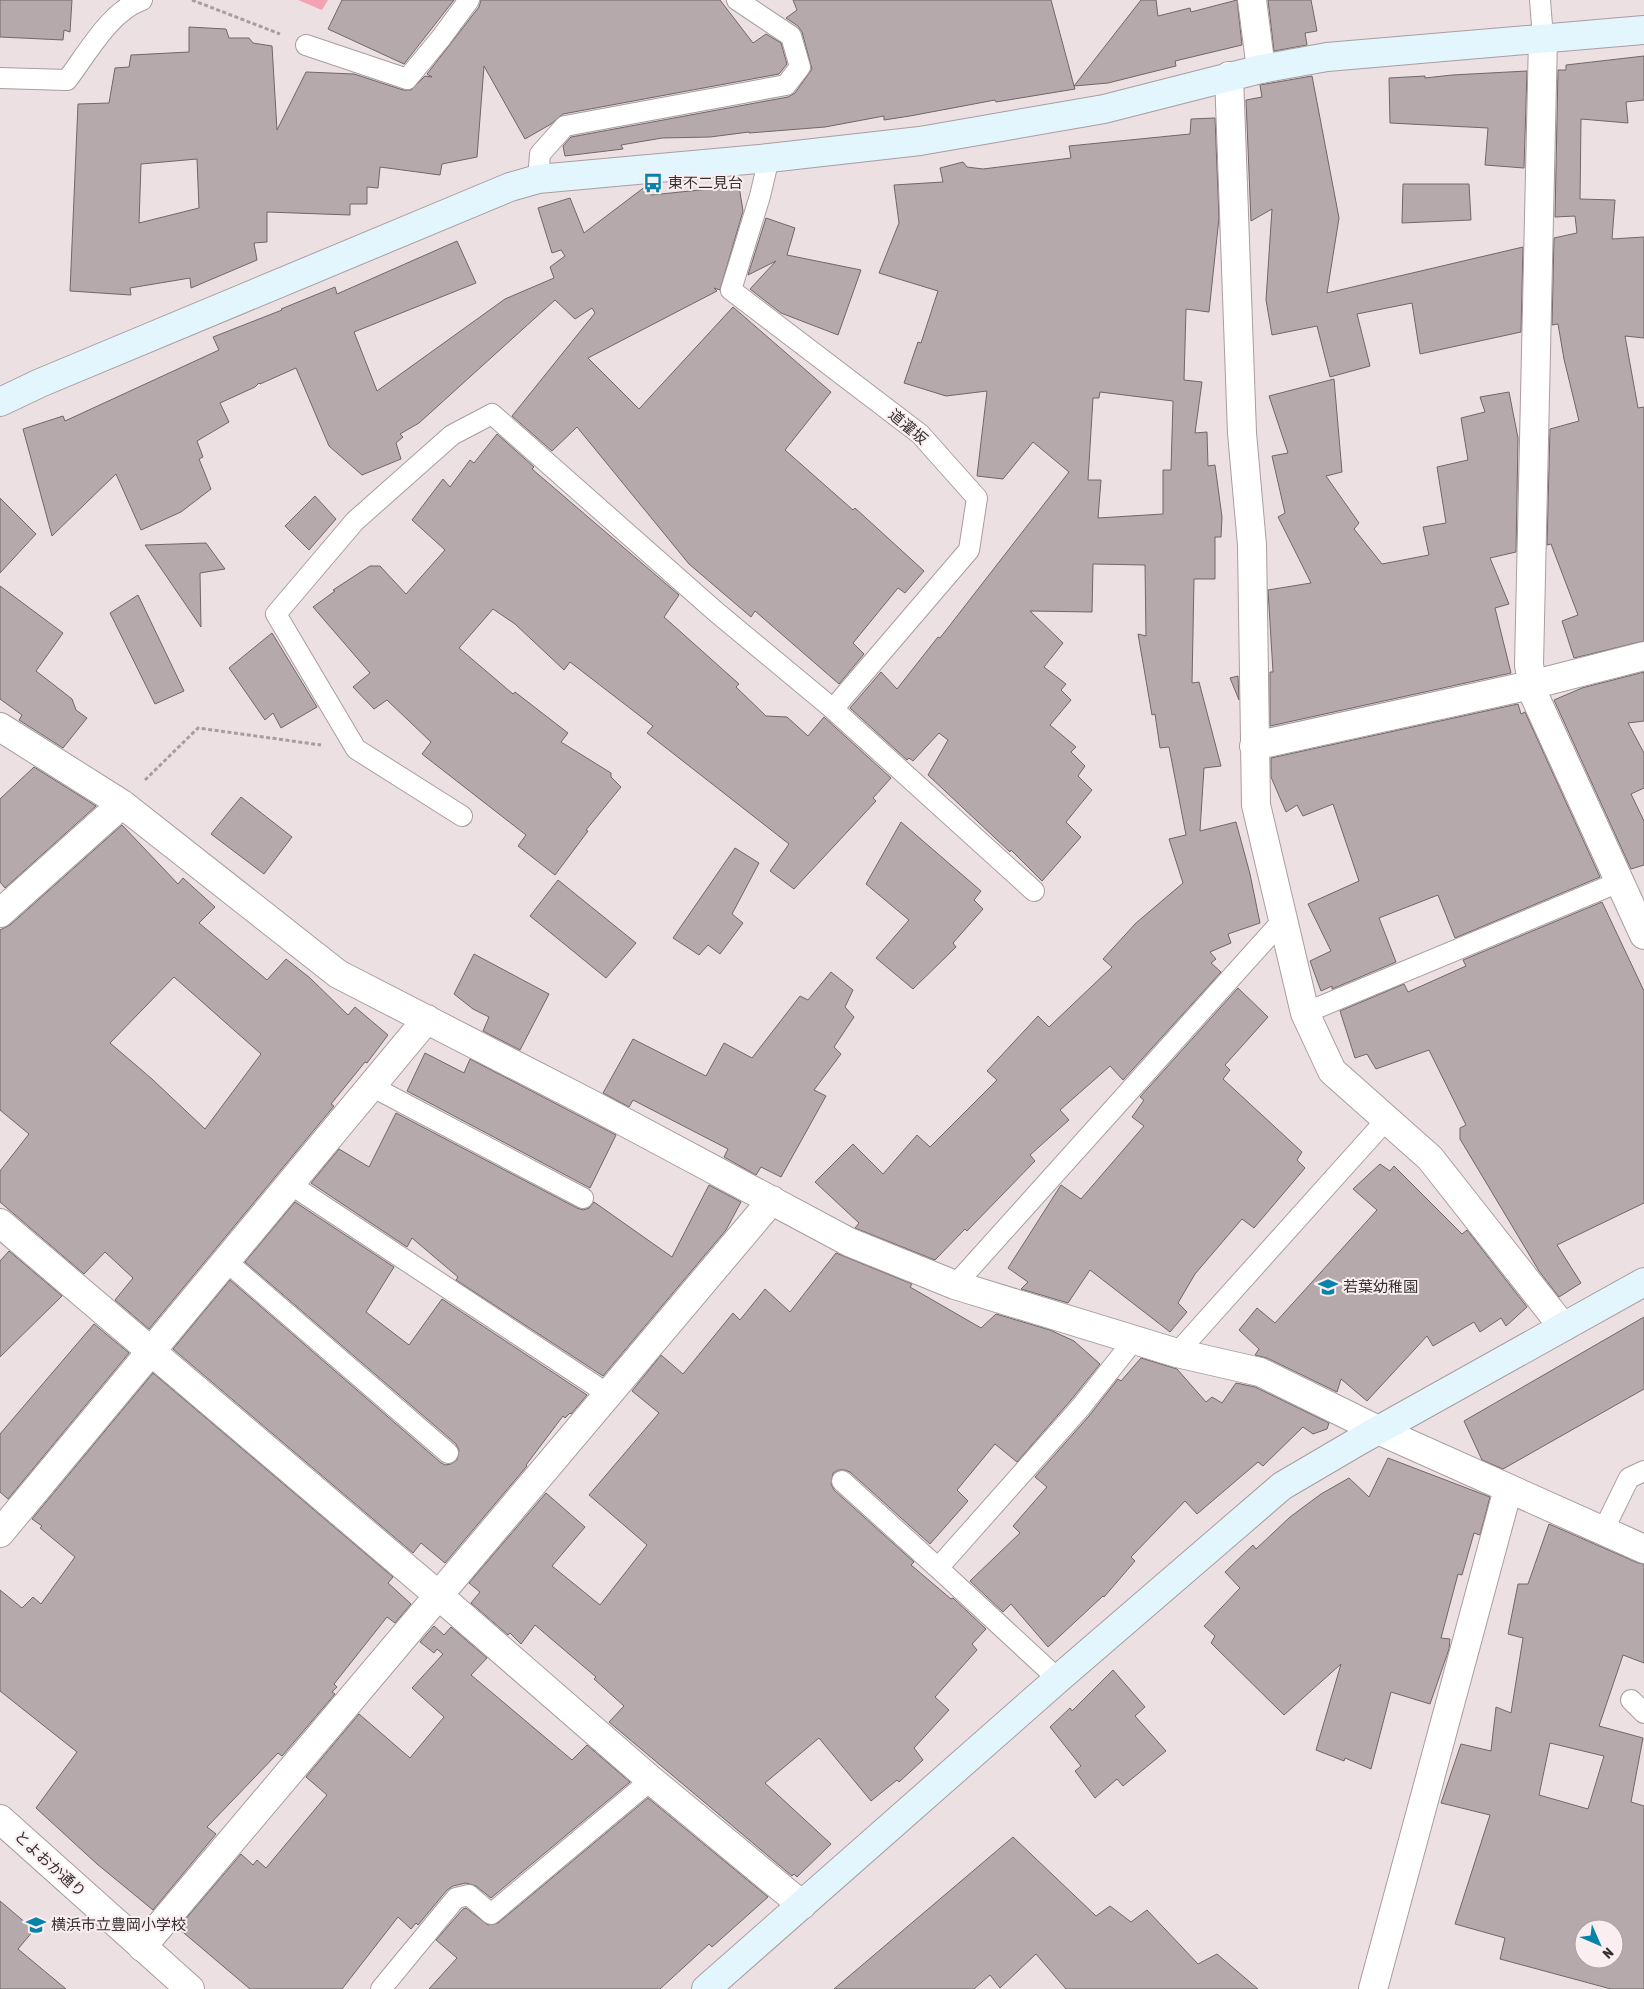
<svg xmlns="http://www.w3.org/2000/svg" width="1644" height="1989" font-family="'Asap Condensed','Noto Sans JP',sans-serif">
	<rect width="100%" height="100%" fill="#ede0e2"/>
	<path fill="#f2a3b3" d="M298 0H328L322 10Z"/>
	<path fill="#b5a9ab" stroke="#716768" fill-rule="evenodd" d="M0 0H72L70 32 64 30 63 40 0 37Z
		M342 0H454L404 64 328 29Z
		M481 0H720L753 43 766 34 781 43 787 64 779 74 563 114 551 124 525 139 484 66 477 157 442 164 440 175 380 167 378 188 367 187V204H350V215L267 212V242L254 243 257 260 191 288 190 278 130 288 131 295 70 291 78 104 109 103 115 68 129 67 131 55 189 52V27L226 29 229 38H249L253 43 272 46 277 130 306 72 354 74 403 90H411L425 76 432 77 427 74 479 7ZM197 159 199 208 139 223 141 164Z
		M793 0H1051L1074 86 1141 0H1156L1158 16 1190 8 1191 12 1237 0 1242 45 1175 61 1176 66 1108 83 1074 86 1075 89 996 102 995 100 910 116 884 120V116L825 127 749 133V132L710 137 662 138 621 145 623 149 565 156 563 146 571 137 788 97 795 93 812 69 802 32 798 26 786 18 797 10Z
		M1268 0H1311L1317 31 1305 33 1307 45 1274 51Z
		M1644 56V100L1626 102 1628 123 1581 119 1580 199 1615 200 1612 239 1644 237V338L1625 336 1638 408 1644 407V641L1574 658 1562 621 1578 615 1551 544 1547 545 1550 429 1579 421 1564 359 1558 324 1552 325 1554 238 1577 233 1575 216 1555 217 1558 70H1566V65Z
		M1527 71 1524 168 1485 165 1488 128 1390 123 1389 78 1425 76V78L1452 75Z
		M1312 76 1339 218 1327 293 1523 247 1521 332 1420 354 1412 303 1357 314 1370 366 1330 377 1317 326 1272 335 1266 300 1272 209 1251 221 1246 100 1262 97 1260 85Z
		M1215 118 1219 218 1209 312 1186 309 1184 380 1202 382 1195 433 1207 432 1208 466 1215 465 1222 517 1221 537H1215V579H1194L1192 683 1199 682 1221 766 1204 768 1200 831 1236 822 1250 874 1260 923 1228 934 1231 943 1210 952 1216 959 1211 963 1221 972 1123 1080 1110 1066 1060 1110 1069 1120 1030 1155 1035 1161 967 1231 965 1229 935 1260 855 1228 859 1223 815 1182 853 1144 883 1174 917 1135 930 1147 997 1080 987 1071 1038 1016 1049 1027 1112 967 1103 959 1136 923 1183 883 1169 839 1186 835 1169 747 1160 748 1155 714 1152 715 1138 634 1146 636 1145 565 1093 564 1092 612 1030 611 1063 643 1044 667 1066 684 1061 690 1071 700 1050 725 1076 747 1071 752 1085 766 1078 776 1092 790 1066 822 1081 837 1042 881 1011 850 1010 852 928 775 948 740 939 733 913 761 909 758 907 760 850 708 881 672 897 689 938 637 940 638 1069 472 1033 442 1003 479 977 476 987 391 946 396 904 383 918 342 921 343 938 291 879 273 899 223 894 185 943 182 940 168 963 162 967 167 983 169 1071 158 1069 146 1190 134 1191 119ZM1100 392 1173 401 1171 470H1163V514L1098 518 1101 480H1088L1093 398H1099Z
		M1403 184H1469L1471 220 1402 223Z
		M646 186 651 195 739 186 743 211 720 290 714 288 717 291 588 358 639 409 733 307 831 392 785 450 853 510 855 508 924 571 905 593 898 588 853 643 864 654 839 684 755 611 751 617 689 564 577 427 552 451 512 416 595 313 592 308 575 319 555 300 419 423 400 434 403 437 396 443 401 459 362 475 329 446 296 368 260 384 259 383 255 387 220 403 229 422 197 441 203 457 199 459 211 489 181 512 141 530 116 474 52 536 23 429 63 416 65 421 219 350 213 337 282 310 281 309 335 287 337 294 457 241 476 283 354 332 377 391 505 299 554 278 550 267 565 256 561 250 552 253 538 208 570 198 584 233Z
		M766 218 795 228 787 255 861 270 838 335 781 313 750 289 776 261 748 275Z
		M1334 379 1342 472 1326 476 1359 523 1354 529 1382 564 1429 555 1423 527 1446 523 1437 467 1468 460 1461 418 1485 412 1480 397 1509 392 1518 438 1516 552 1490 558 1509 604 1495 608 1511 673 1270 726V672H1273L1268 590 1311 583 1278 517 1285 513 1272 456 1288 453 1269 396Z
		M497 434 534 467 532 469 679 595 664 617 739 684 736 687 766 716 787 717 808 736 824 717 891 778 873 798 876 801 794 889 770 871 789 844 647 733 653 726 570 662 564 670 515 624 493 609 459 648 513 694 515 692 568 733 561 742 611 773V777L621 787 586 830 588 831 555 875 518 846 526 835 422 754 431 742 387 700 374 709 353 687 370 673 313 607 335 591 333 590 370 566H380L406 594 445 550 412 520 443 479 450 487 470 460 474 463Z
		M315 496 336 519 309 550 285 526Z
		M0 498 36 534 0 573Z
		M206 543 225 569 200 573 201 627 145 545Z
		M0 586 63 633 36 671 72 699 76 710 87 718 63 748 19 720 22 715 0 699Z
		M138 595 184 691 155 704 110 613Z
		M272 633 317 707 281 728 273 713 265 720 229 668Z
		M1644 672V721L1628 723 1644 753V788L1631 794 1644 821V865L1631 869 1554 700 1582 688Z
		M1238 676 1239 700 1230 678Z
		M1518 704 1521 714 1525 712 1600 877 1455 938 1438 895 1379 918 1396 962 1332 989V986L1321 991 1310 961 1331 951 1308 904 1359 881 1333 804 1303 816 1297 805 1286 812 1271 777V758Z
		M34 767 96 806 5 888 0 882V799Z
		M241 797 292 837 264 874 211 834Z
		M901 822 981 891 974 900 983 909 953 943 956 947 913 989 876 958 909 920 866 884Z
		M122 825 178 884 183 878 215 907 199 923 267 980 286 959 310 978 348 1015 355 1007 388 1035 367 1063 365 1062 331 1104 334 1106 149 1329 115 1300 133 1278 105 1252 84 1274 0 1202V1171L29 1134 0 1110V930L10 925ZM174 977 261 1054 205 1129 152 1079 110 1043Z
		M735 848 759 863 732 914 743 923 720 954 708 945 699 955 673 938Z
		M558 880 636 943 606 978 530 916Z
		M1602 902 1644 991V1203L1557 1245 1581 1283 1559 1297 1539 1271 1460 1139V1128L1466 1125 1429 1050 1376 1069 1367 1054 1355 1058 1340 1011 1404 984 1408 992 1466 966 1463 960Z
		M474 954 549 994 520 1050 483 1031 489 1017 473 1009 454 994Z
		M831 972 853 990 845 1007 854 1017 834 1047 841 1054 814 1090 826 1096 781 1177 761 1167 756 1175 724 1157 728 1149 633 1100 629 1107 603 1093 633 1039 706 1076 724 1043 752 1058 800 996 808 1000Z
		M1238 988 1268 1017 1225 1065 1230 1070 1223 1079 1302 1152 1297 1160 1305 1168 1254 1228 1242 1219 1195 1274 1178 1303 1187 1312 1170 1332 1090 1270 1068 1303 1021 1289 1028 1282 1008 1268 1061 1185 1081 1199 1144 1126 1132 1117 1144 1100 1140 1097Z
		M425 1053 464 1073 470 1059 616 1135 590 1188 407 1091Z
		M396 1113 577 1208 583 1210 589 1208 594 1202 672 1257 709 1185 741 1202 726 1230 603 1376 456 1280 458 1277 412 1238 407 1247 311 1183 339 1149 369 1167Z
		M1380 1164 1390 1171 1394 1166 1462 1234 1467 1230 1527 1307 1506 1326 1501 1318 1480 1332 1474 1322 1433 1346 1427 1336 1367 1401 1341 1379 1337 1392 1267 1358 1255 1355 1259 1349 1239 1330 1257 1308 1275 1323 1377 1210 1353 1189Z
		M295 1202 394 1267 366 1312 409 1345 442 1299 587 1395 571 1414 570 1413 565 1418 563 1416 526 1465 527 1466 445 1563 421 1543 413 1553 173 1349 230 1280 440 1462 445 1465 451 1464 457 1460 459 1450 456 1444 245 1262Z
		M9 1251 62 1296 0 1357V1261Z
		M836 1253 912 1284 910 1287 981 1328 996 1314 1050 1330 1074 1341 1100 1364 1071 1400 1017 1462 995 1444 957 1490 968 1501 930 1544 850 1472 845 1470H839L833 1473 831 1484 834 1490 914 1562 911 1565 951 1599 953 1598 986 1629 972 1644 977 1650 935 1697 949 1710 914 1748 923 1760 899 1782 897 1780 871 1801 819 1738 765 1783 831 1844 797 1877 794 1874 792 1876 609 1722 624 1706 594 1679 596 1677 535 1625 521 1644 510 1633 508 1635 471 1603 480 1592 469 1583 546 1493 585 1527 552 1566 600 1605 647 1545 589 1495 659 1413 632 1391 661 1355 683 1374 733 1313 740 1320 765 1289 790 1312Z
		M1644 1317V1389L1503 1469 1482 1460 1464 1421Z
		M94 1324 129 1353 8 1499 0 1492V1434Z
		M1141 1358 1177 1369 1206 1402 1212 1397 1222 1403 1236 1383 1255 1387 1329 1423 1327 1429 1313 1434 1303 1427 1263 1466 1258 1462 1197 1514 1185 1501 1131 1557 1135 1561 1104 1597 1103 1596 1048 1647 1011 1604 1003 1612 970 1581 1020 1533 1013 1526 1047 1487 1035 1477 1089 1416 1118 1379 1121 1381Z
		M153 1373 393 1577 388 1583 411 1604 395 1623 387 1617 334 1684 337 1687 332 1692 335 1694 282 1756 278 1753 207 1827 216 1834 153 1910 97 1864 36 1808 77 1752 0 1691V1590L22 1608 33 1597 41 1604 75 1557 40 1528 42 1526 32 1519Z
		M1388 1458 1490 1497 1480 1535 1474 1533 1462 1575 1458 1574 1441 1638 1450 1639 1449 1649 1430 1704 1391 1692 1371 1769 1345 1758 1344 1761 1316 1750 1341 1664 1284 1715 1211 1643 1215 1636 1204 1626 1240 1588 1225 1572 1253 1545 1256 1549 1290 1517 1321 1494 1349 1478 1369 1497Z
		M1549 1524 1638 1563 1644 1564V1663L1623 1655 1599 1726 1643 1738 1631 1802 1644 1806V1989H1611L1500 1959 1505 1938 1455 1924 1490 1815 1441 1803 1461 1744 1491 1751 1496 1707 1511 1713 1523 1638 1508 1634 1518 1584H1528ZM1550 1743 1604 1756 1588 1809 1539 1795ZM1584 1929H1614V1959H1584Z
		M434 1626 444 1635 451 1627 487 1658 471 1675 572 1760 587 1745 630 1782 491 1898 476 1886 466 1883 453 1886 447 1890 418 1925 416 1923 411 1929 398 1917 342 1989H250L178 1928 241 1854 253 1865 257 1860 266 1868 327 1795 306 1777 359 1714 410 1758 444 1717 412 1688 443 1654 437 1649 434 1653 420 1642Z
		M1113 1670 1145 1707 1135 1716 1166 1751 1123 1786 1117 1779 1095 1798 1075 1771 1081 1766 1050 1727 1070 1708 1072 1711Z
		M648 1798 768 1897 712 1947 709 1944 660 1989H429L457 1958 436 1940 463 1909 466 1908 488 1925 498 1923Z
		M1013 1837 1096 1916 1110 1906 1131 1922 1147 1910 1198 1964 1217 1954 1258 1989H1066L1036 1954 1000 1988 990 1975 974 1989H834Z
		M0 1901 34 1930 18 1949 66 1989H0Z"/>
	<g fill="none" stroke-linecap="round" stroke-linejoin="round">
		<defs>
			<path id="lane" d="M1540 0 1543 38
				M306 45 407 79 441 38 469 0
				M0 78 67 80C87 54 110 11 142 0
				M769 158 760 196 731 290 920 434 977 498 969 550 833 709
				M538 179 540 154 565 126 786 85 800 67 791 36 737 0
				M462 816 356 749 276 614 355 521 452 435 492 414 715 611 833 709 1034 891
				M1305 1013 1619 882
				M371 1086 583 1198
				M290 1184 608 1394
				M226 1261 448 1453
				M955 1285 1283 920
				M1177 1353 1387 1119
				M842 1481 938 1568
				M1603 1531 1629 1478 1644 1471
				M1058 1679 938 1568 1080 1408 1134 1340
				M1631 1700 1644 1713
				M381 1989 456 1898 469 1895 491 1914 651 1780"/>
			<path id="street" d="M1252 0 1261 69
				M1543 38 1529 665 1535 697 1644 935
				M1229 76 1242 433 1252 545 1256 805 1305 1013 1332 1071 1430 1158 1563 1327
				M0 727 122 804 338 974 589 1103 849 1242 955 1285 1177 1353 1260 1372 1378 1430 1644 1549
				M1254 746 1531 685 1644 656
				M0 913 122 804
				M0 1223 438 1595 651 1780 802 1905
				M0 1533 427 1019
				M0 1819 190 1989
				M142 1947 772 1200
				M1373 1989 1508 1489"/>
			<path id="secondary" d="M0 402 40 383 510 187 538 179 769 158 920 141 1104 109 1261 69 1327 57 1644 30
				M706 1989 1058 1679 1282 1486 1357 1442 1644 1282"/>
		</defs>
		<use href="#lane" stroke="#a89d9f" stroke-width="22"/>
		<use href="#street" stroke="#a89d9f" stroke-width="30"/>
		<use href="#secondary" stroke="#a89d9f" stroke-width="30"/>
		<path stroke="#a79d9f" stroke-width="3" stroke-dasharray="4 2.5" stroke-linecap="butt" d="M192 0 280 34
			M145 780 198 728 321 745"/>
		<use href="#lane" stroke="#fff" stroke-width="20"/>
		<use href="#street" stroke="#fff" stroke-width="28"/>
		<use href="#secondary" stroke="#e3f6fe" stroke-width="28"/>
	</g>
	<defs>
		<symbol id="bus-bare" viewBox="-9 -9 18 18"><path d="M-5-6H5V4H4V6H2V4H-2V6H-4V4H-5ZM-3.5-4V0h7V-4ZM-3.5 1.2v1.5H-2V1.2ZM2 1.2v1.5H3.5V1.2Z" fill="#0583a8" stroke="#faeef0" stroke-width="2.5" paint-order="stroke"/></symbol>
		<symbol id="school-bare" viewBox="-9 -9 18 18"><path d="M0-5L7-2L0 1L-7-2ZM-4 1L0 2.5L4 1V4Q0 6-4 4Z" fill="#0583a8" stroke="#faeef0" stroke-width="2.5" paint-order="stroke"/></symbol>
	</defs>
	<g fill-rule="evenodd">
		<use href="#bus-bare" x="639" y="169" width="28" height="28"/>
		<use href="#school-bare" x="1314" y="1273" width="28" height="28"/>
		<use href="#school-bare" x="22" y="1911" width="28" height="28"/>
	</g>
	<g text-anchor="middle" stroke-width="4" stroke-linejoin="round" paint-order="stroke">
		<g font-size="15" fill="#342f30" stroke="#faeef0" text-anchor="start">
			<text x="668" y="188">東不二見台</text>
			<text x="1343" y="1292">若葉幼稚園</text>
			<text x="51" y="1930">横浜市立豊岡小学校</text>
		</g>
		<g font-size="15" fill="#342f30" stroke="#faeef0">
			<text transform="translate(908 427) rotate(40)" y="5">道灌坂</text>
			<text transform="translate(50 1864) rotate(42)" y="5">とよおか通り</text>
		</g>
	</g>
	<g transform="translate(1599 1944) rotate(135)"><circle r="24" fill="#faeef0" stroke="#aba2a3"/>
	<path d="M0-4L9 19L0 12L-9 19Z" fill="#0583a8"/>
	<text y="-8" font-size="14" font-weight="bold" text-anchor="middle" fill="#342f30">N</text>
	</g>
</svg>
